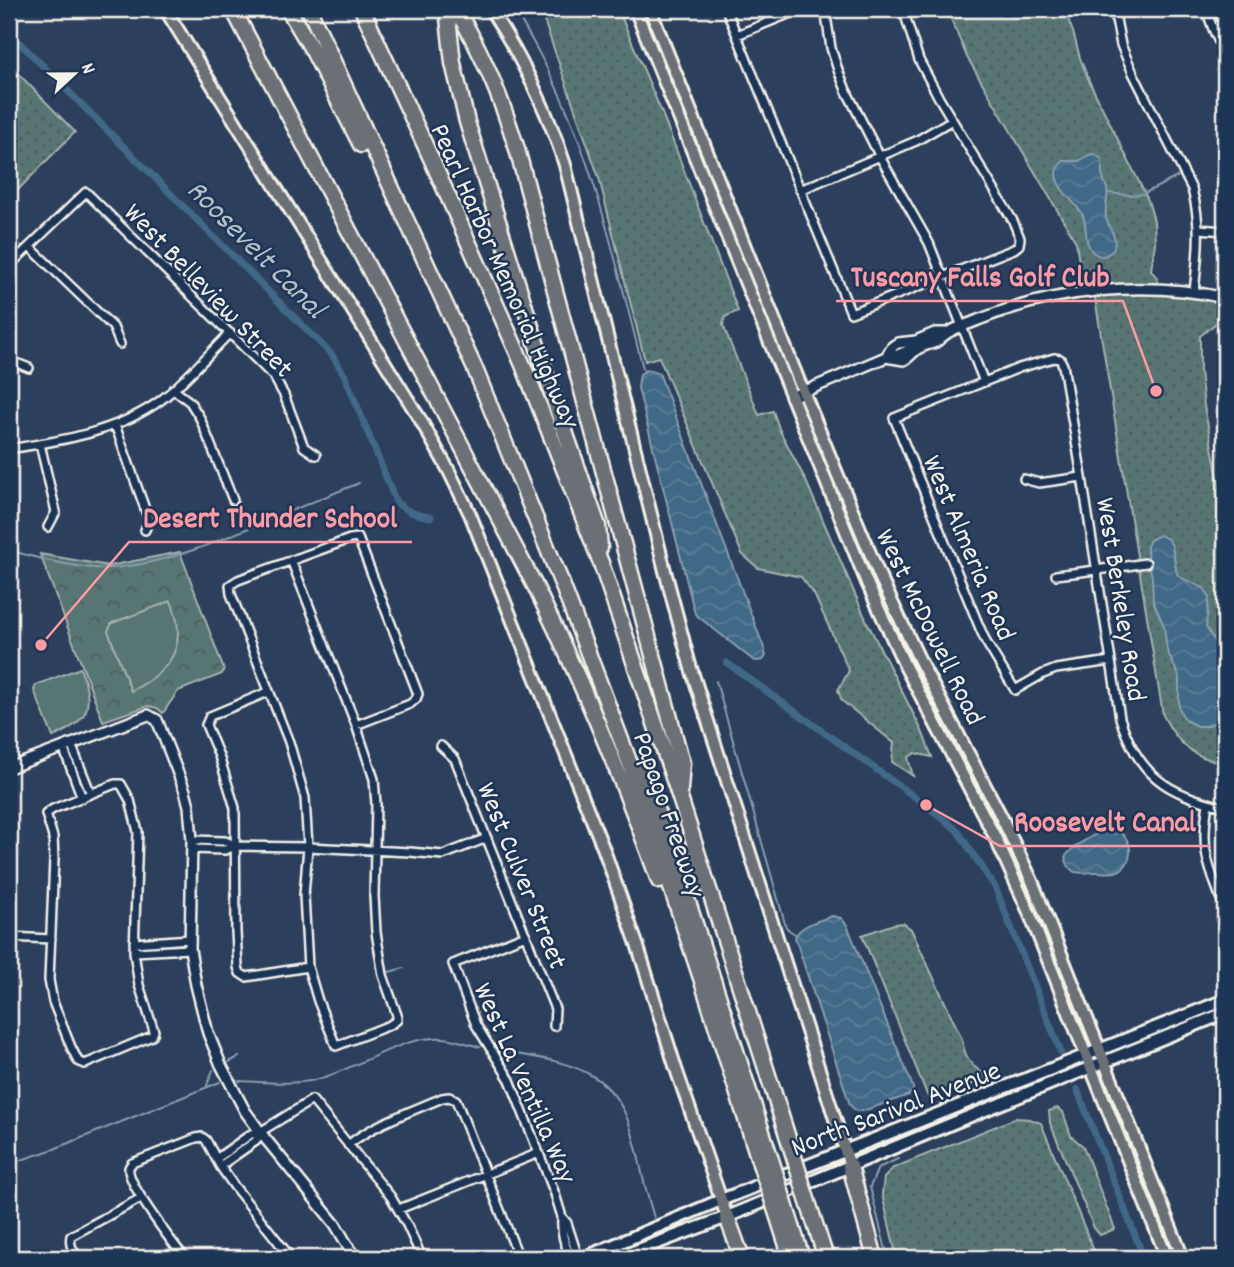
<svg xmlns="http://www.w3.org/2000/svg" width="1234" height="1267" font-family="Dekko,sans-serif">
	<defs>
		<pattern id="grass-dots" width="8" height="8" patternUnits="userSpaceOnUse" patternTransform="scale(1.75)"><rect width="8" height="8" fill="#577573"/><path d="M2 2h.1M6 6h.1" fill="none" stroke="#505e5c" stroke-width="1.8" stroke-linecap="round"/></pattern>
		<pattern id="forest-crowns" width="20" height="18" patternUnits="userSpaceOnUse" patternTransform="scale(1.75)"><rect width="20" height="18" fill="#577573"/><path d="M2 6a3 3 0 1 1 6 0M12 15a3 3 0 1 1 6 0" fill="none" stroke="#505e5c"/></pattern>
		<pattern id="water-waves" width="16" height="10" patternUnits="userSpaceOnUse" patternTransform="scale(1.75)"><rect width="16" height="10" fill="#406887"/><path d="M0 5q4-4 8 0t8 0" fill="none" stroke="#5c7e98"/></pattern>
	</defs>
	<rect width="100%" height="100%" fill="#2c3f5d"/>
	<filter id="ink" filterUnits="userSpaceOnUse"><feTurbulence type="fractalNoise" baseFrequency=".0143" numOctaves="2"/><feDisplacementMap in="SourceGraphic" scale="14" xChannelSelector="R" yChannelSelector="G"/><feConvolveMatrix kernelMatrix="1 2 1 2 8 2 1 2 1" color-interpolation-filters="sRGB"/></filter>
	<g filter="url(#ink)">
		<path fill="url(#grass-dots)" stroke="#a6b3ae" stroke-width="2" d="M540 9H618L662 113 738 311 725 317 723 325 759 415 773 411 780 431 806 481 867 622 922 731 932 757 915 753 908 758 913 776 892 762 894 743 842 701 838 690 849 671 814 594 801 577 758 568 742 554 659 357 645 361 599 178Z
			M949 9H1064L1073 32 1080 58 1090 83 1148 200 1154 221 1155 243 1151 270 1157 278 1158 289 1225 298V316L1200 336V371L1204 406 1225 513V764C1193 757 1178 745 1163 715L1094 292H1083L1076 242 967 57 951 19Z
			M9 64 75 132 9 199Z
			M903 923 911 929 962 1039C965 1062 973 1066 990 1079L928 1097 862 935 894 924Z
			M1057 1108 1063 1112 1071 1136 1083 1146 1115 1229 1100 1235 1094 1228 1050 1123 1049 1111Z
			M1016 1118 1030 1119 1041 1123 1097 1258H897L882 1194 884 1178 893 1168Z"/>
		<path fill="url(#forest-crowns)" stroke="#a6b3ae" stroke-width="2" d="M180 552 224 670 222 674 178 691 163 713 157 708 148 706 103 721 40 554 109 566Z"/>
		<path fill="#577573" stroke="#a6b3ae" stroke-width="2" d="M171 601C189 646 171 671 131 691L108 631 112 623Z
			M80 668C95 705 90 721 53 737L34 690 36 685Z"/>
		<path fill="url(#water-waves)" stroke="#889fae" stroke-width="2" d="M1094 154C1106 160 1101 162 1102 173 1102 179 1106 183 1107 189 1109 199 1104 208 1106 218 1109 231 1119 236 1113 250 1108 255 1101 259 1094 253 1083 244 1088 228 1083 216 1076 202 1057 190 1056 174 1056 168 1059 165 1064 161H1079L1089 155Z
			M647 370 659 373 764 648 766 656 763 660 757 661 753 660 695 614 638 388 640 374Z
			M1160 535 1169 540 1172 546 1177 574 1183 579 1204 588 1209 597 1206 627 1218 647 1217 680 1225 704 1221 715 1215 722 1208 726H1197L1187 721 1182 715 1179 708V676L1167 651 1164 626 1153 601 1152 577 1147 553V546L1150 540Z
			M1111 828C1114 830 1118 831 1121 833 1134 843 1133 864 1118 871 1111 874 1103 872 1096 872 1079 872 1071 878 1065 857 1072 846 1098 832 1111 828Z
			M832 916 841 918 847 925 913 1087V1091L909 1095 863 1111H856L850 1105 795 937C801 924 819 921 832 916Z"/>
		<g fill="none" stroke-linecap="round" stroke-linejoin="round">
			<path stroke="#889fae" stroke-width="2" d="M514 9C540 52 563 96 580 144 607 217 624 296 644 372
				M1108 193 1130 195 1143 194 1181 175
				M9 550C36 558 65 566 94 568 130 570 171 558 205 546L359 483
				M716 681 786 927 789 930 795 934
				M389 972 404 968
				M505 1052C533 1057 564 1060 589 1074 631 1096 635 1146 645 1186 648 1197 651 1207 654 1218
				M229 1062 239 1057
				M239 1081C264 1082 291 1085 315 1080 356 1070 402 1035 443 1038 455 1039 468 1044 480 1047
				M206 1088 213 1070
				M9 1164 54 1149 220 1082
				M888 1258 870 1187 878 1168 898 1159"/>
			<path stroke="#406887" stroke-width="7" d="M9 32 332 355 345 376 396 502C407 512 416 515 431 517
				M727 663 926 805 957 830 995 887 1061 1052
				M1077 1089 1144 1258"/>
			<defs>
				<path id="minor" d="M726 9 851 313 1014 249 1019 245 1020 238 1013 221 939 98 919 60 903 9
					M825 9 831 48 838 70 846 90 880 157 929 243 984 382
					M1114 9 1121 45 1133 73 1192 189C1202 228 1198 253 1194 292
					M1206 9 1213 29 1225 55
					M737 35 791 13 825 10
					M800 190 916 141 952 120
					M1199 229 1225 231
					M30 247 113 327 120 344
					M9 266 86 192 274 377 284 395 304 447 316 455
					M9 354 14 362 29 368
					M173 389 190 402 200 418 233 500
					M115 425 149 520 145 530
					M40 444 56 512 48 527
					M9 449C60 441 118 432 161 400 186 381 207 355 230 333
					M1024 479 1039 483 1082 477
					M291 560 356 725 374 779 376 804 374 896 376 932 383 975 397 1015V1020L390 1025 336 1046 318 1001 308 967 304 895 308 847 305 798 289 742 231 594 230 585 238 580 350 539 358 538 418 694 416 699 410 704 356 725
					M1056 575C1086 571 1116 568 1146 563
					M1111 661 1056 669 1043 674 1015 690 986 642 979 626 894 418 1019 368 1054 358 1060 359 1063 365 1082 477 1120 718C1138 775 1168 795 1225 807
					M268 692 210 716 206 725 219 756 235 808 236 932 238 967 240 973 246 977 308 967
					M71 744 91 794
					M441 746 455 759 555 1009 554 1026
					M63 747 82 798
					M115 784H121L130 800 138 832 134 952 139 985 154 1031 152 1036 85 1064 78 1061 71 1047 53 1002 49 980 54 859 53 837 46 814 53 809Z
					M1208 804C1200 850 1208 866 1225 909
					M192 840 225 841 236 846
					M191 849 225 850 236 846 308 847 410 852 443 855 487 838
					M526 935 453 964 476 1025 510 1080 555 1194 562 1217 567 1223 576 1251V1258
					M9 937 51 939
					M134 943 190 939
					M134 952 190 949
					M348 1145C376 1123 410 1112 442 1098L449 1097 456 1100 519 1258
					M216 1159 251 1134 260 1132 312 1100 391 1197 407 1225 422 1258
					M220 1166 256 1141 260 1132
					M399 1209 539 1153
					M562 1218C561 1231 564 1248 573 1258
					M79 1258C73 1251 69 1246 71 1236L141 1198
					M185 1258C174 1245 126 1183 129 1168 129 1166 131 1165 132 1163L196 1138 202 1137 206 1140 220 1166 234 1186 291 1258"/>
				<path id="tertiary" d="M886 357 893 346 898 343 916 341 935 333H947
					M891 358 910 350H916L915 347
					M791 397 886 357 904 360C910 357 911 354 916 350 921 346 930 344 936 342 940 339 944 335 949 332 958 327 969 324 978 320 1055 289 1145 280 1225 298
					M9 768 148 715 157 720 185 791 189 806 192 840 190 949 196 985 208 1033 221 1065 245 1111 264 1137 335 1224 355 1258"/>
				<path id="secondary" d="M583 1258 721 1200 1225 1000
					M617 1258 727 1217 958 1121 1225 1013"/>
				<path id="primary" d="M165 9 420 419 448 469 470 514 604 850 638 947 676 1069 727 1217
					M490 9C522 58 547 109 565 165L665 571 690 665 850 1166
					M635 9 867 583 905 666 995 837 1028 910 1167 1258
					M650 9 803 391 880 577 920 661 1001 816 1032 881 1183 1258"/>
				<path id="motorway" d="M233 9 535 586C582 682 623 780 659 881
					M288 9 313 51 361 145
					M309 9 475 369 562 584 629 761 703 984 763 1173
					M362 9 430 156 523 365 601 563 680 798 795 1160
					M447 9 453 63 467 122 555 403 598 526 600 548
					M456 9C483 53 502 100 517 149L682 763 680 789
					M641 767 677 868 774 1169
					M850 1166 875 1258
					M806 1196 826 1258
					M785 1204 802 1258
					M775 1208 791 1258
					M727 1217 742 1258"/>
			</defs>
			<use href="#minor" stroke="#f4f1e8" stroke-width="12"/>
			<use href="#tertiary" stroke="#f4f1e8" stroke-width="14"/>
			<use href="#secondary" stroke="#f4f1e8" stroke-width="16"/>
			<use href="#primary" stroke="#f4f1e8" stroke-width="16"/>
			<use href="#motorway" stroke="#f4f1e8" stroke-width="19"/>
			<use href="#minor" stroke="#1d3557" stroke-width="7"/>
			<use href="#tertiary" stroke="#1d3557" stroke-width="9"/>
			<use href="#secondary" stroke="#1d3557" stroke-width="10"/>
			<use href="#primary" stroke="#6b7074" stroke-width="10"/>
			<use href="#motorway" stroke="#6b7074" stroke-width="14"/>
			<defs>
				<path id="motorway-bridge" d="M795 1160 806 1196
					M774 1169 785 1204
					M763 1173 775 1208"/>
			</defs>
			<use href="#motorway-bridge" stroke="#f4f1e8" stroke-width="19" stroke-linecap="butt"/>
			<use href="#motorway-bridge" stroke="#6b7074" stroke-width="14"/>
		</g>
	</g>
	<g text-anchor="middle" stroke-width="5" stroke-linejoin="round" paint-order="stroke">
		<g font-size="28" fill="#f4f1e8" stroke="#1d3557">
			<text transform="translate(507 275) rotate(66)" y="10">Pearl Harbor Memorial Highway</text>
			<text transform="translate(210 289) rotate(46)" y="10">West Belleview Street</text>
			<text transform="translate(971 547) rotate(67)" y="10">West Almeria Road</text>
			<text transform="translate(1123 599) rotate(81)" y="10">West Berkeley Road</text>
			<text transform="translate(932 626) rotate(64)" y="10">West McDowell Road</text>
			<text transform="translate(671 814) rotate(71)" y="10">Papago Freeway</text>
			<text transform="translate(524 875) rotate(68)" y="10">West Culver Street</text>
			<text transform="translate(527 1082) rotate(66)" y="10">West La Ventilla Way</text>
			<text transform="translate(895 1107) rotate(-21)" y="10">North Sarival Avenue</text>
		</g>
		<g font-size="30" font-style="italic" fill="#b5c1c6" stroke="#1d3557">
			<text transform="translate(257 248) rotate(45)" y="10">Roosevelt Canal</text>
		</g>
	</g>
	<path fill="none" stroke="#ff9aa2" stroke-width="2.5" d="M1156 391L1123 301H836M41 645L129 542H412M926 805L1000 846H1210"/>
	<g fill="#ff9aa2" stroke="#1d3557" stroke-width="2.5">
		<circle cx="1156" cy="391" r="7"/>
		<circle cx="41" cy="645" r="7"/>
		<circle cx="926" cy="805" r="7"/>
	</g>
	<g font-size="30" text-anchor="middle" font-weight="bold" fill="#ff9aa2" stroke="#1d3557" stroke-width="5" stroke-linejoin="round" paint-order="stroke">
		<text x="980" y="286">Tuscany Falls Golf Club</text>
		<text x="270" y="527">Desert Thunder School</text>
		<text x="1105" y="831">Roosevelt Canal</text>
	</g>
	<rect width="1234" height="1267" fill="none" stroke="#1d3557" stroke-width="35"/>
	<rect x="18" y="18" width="1199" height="1232" fill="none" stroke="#f4f1e8" stroke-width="2.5" filter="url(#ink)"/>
	<g transform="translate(74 74) rotate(68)" stroke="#1d3557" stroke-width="5" paint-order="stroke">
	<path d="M0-5L12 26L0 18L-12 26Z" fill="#f4f1e8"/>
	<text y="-10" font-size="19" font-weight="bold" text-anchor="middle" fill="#f4f1e8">N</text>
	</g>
</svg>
